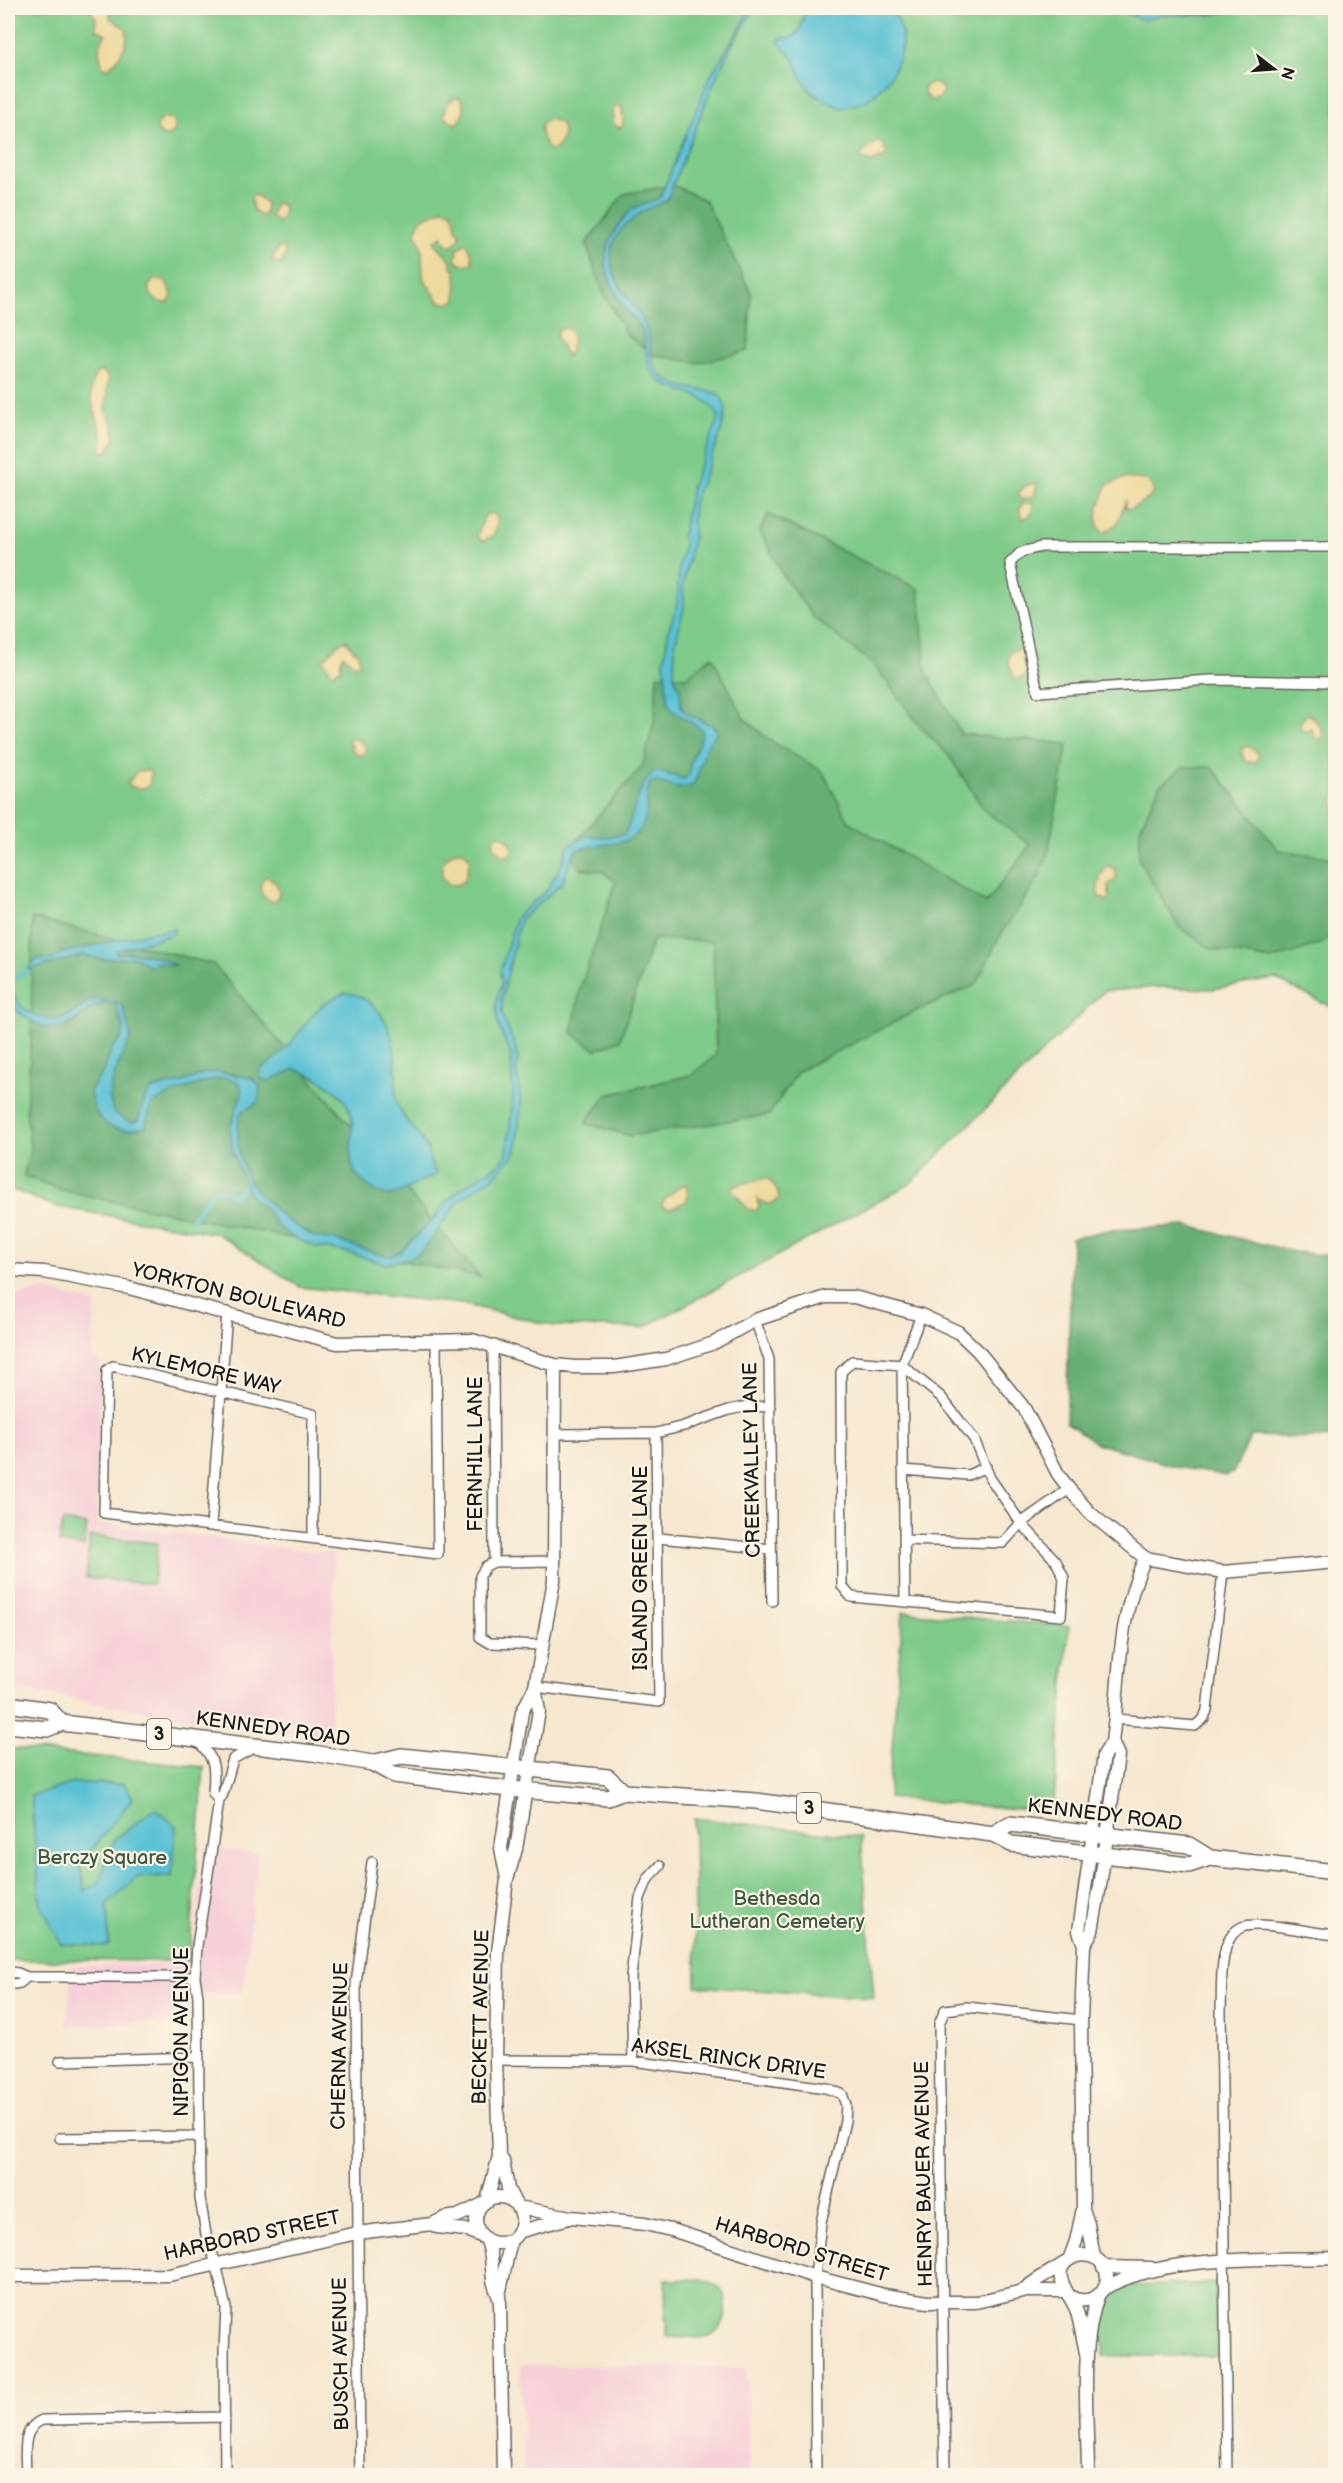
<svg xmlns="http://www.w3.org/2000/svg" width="1343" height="2483" font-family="'Balsamiq Sans',sans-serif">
	<rect width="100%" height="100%" fill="#fcf5e5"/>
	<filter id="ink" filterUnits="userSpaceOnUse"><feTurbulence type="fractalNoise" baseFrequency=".0167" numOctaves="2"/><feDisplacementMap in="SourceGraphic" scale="12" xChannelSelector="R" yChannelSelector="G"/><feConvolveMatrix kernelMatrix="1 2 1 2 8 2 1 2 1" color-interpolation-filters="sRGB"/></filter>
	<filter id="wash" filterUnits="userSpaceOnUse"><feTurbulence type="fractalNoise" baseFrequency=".008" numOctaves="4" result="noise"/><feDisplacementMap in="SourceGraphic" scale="24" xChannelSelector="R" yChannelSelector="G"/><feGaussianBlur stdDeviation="1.35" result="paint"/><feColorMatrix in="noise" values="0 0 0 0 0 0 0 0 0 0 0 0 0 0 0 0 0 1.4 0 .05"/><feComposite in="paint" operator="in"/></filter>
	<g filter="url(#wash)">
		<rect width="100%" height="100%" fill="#f6e7cf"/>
		<path fill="#f6cfd8" d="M45 1290 95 1303 93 1358 100 1359 97 1523 334 1554 330 1742 8 1688V1335L12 1297Z
			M205 1847 258 1854 243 1992 186 1995 185 2021 67 2026 72 1966 192 1964Z
			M520 2365 747 2367 749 2475H524Z"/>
		<path fill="#7eca89" stroke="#4d7352" stroke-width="1.5" d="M8 8H1335V1009L1275 979 1212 989 1158 987 1104 991 910 1184 643 1328 555 1326 462 1304 300 1287 218 1234 57 1207 8 1188Z
			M63 1521 87 1525 84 1547 59 1543Z
			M90 1536 158 1543 153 1584 86 1578Z
			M903 1612 1069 1626 1053 1812 888 1798Z
			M8 1748 204 1767 189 1961 8 1960Z
			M694 1818 861 1837 874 1998 696 1986Z
			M702 2279C708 2281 715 2283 719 2288 732 2301 727 2330 709 2336 697 2340 678 2337 666 2337L665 2280Z
			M1216 2283 1218 2356H1104L1102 2310 1121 2290 1132 2286Z"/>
		<path fill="#66ae75" stroke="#416548" stroke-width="1.5" d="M673 185 705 200 751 293 748 351 698 363 654 355 627 335 604 295 586 244 624 194Z
			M768 514 919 589 926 671 961 734 1068 744 1048 852 1038 879 998 939 976 985 922 1008 798 1071 769 1115 630 1136 585 1123 607 1095 691 1075 716 1055 713 941 653 939 620 1040 596 1050 572 1033 580 989 616 882 602 871 581 869 571 855 578 839 643 765 655 718 657 674 686 677 712 656 744 718 769 740 822 771 849 822 986 903 1030 845 985 811 949 756 919 725 875 666 813 617 784 577 760 531Z
			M1183 767H1212L1278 850 1335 858V934L1320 944 1271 960 1212 949 1179 927 1139 860 1140 829 1159 786Z
			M32 918 213 964 480 1277 64 1191 24 1176 30 1149 26 1107 31 1046Z
			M1188 1226 1295 1252 1335 1256V1439L1251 1436 1233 1473 1225 1476 1177 1467 1096 1443 1066 1422 1072 1238 1108 1230Z"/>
		<path fill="#eeda9e" stroke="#857b5d" stroke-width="1.5" d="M89 8H110V18L126 29C130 43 119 58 109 68L103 67C98 53 97 45 106 34L96 29V18Z
			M932 83 940 85 943 91 938 99 931 100 924 94 923 87Z
			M458 97 462 100 464 109 460 121 455 124 443 116 450 100Z
			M616 106 622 107 623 125 620 128 614 124 612 112Z
			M157 127a9 9 0 1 1 18 0a9 9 0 1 1-18 0Z
			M550 119 561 123C565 134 562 147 550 151 544 143 538 133 542 123Z
			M878 141 883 144 887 155 885 157 871 162 861 159V154Z
			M256 195 266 203 265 215 261 216 253 210 251 197Z
			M275 203 281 204 284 208 283 217 278 222 271 217Z
			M443 209 450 210 455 218 456 229 460 233V238L452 246H447L442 236 434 242 451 260V268L455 269C458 281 456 288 456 300L448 304 439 301 423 278 422 249 416 233 421 219Z
			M466 243 471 252 473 263 463 265 457 262 455 257 458 253 456 250Z
			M280 247H283L286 253 282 262 279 264 272 261V258Z
			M154 280H165L172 294 169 303C158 304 148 296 149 285Z
			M564 328 570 330C575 339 572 348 567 356L556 337 558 330Z
			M99 371 105 373 108 378 106 410 114 427 115 439 107 452 102 451C101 446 103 441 102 436 99 416 80 390 99 371Z
			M1124 478 1148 480 1154 492 1148 499 1130 509 1125 508 1126 500 1117 523 1106 532H1102C1090 517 1103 499 1107 485Z
			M1034 483 1037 484 1034 497 1020 499 1018 494 1025 486Z
			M1028 502 1034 504 1030 516 1022 519 1019 509 1022 504Z
			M491 513 497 517C499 529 494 538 482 541L477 536 485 515Z
			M346 640 354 651 358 652 360 663 354 665 343 655 341 660V669L332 673 323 660 338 644Z
			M1025 648 1027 652 1023 660 1027 674 1023 678 1015 679 1008 662 1010 652Z
			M1308 714C1315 717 1322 728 1323 736L1321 740 1314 737 1312 729 1306 732 1300 728V722Z
			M349 739C358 738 362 741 366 748L364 754 360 756 353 751 352 746 349 744Z
			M1248 746 1259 754 1256 762H1247L1242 755V749Z
			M147 770 151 773 149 786 138 789 128 785V783L136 772Z
			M498 835C508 836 515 846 510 855L504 856 494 847 493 840Z
			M456 851H464L470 859 465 880 460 884 451 885 442 878C441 863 442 859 456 851Z
			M1108 866 1116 870V879L1108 885 1110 898 1107 901 1098 896C1097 884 1099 874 1108 866Z
			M266 876C277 881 285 893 273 902 260 897 256 886 266 876Z
			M766 1178C772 1181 779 1192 779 1199L769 1205 757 1199 759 1207 756 1211 748 1209 731 1189 733 1186Z
			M683 1184 686 1185 688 1194 687 1201 670 1209 663 1207 662 1205 664 1200Z"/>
		<path fill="#58c1d4" stroke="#3a6e78" stroke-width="1.5" d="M749 8H755L730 48 712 87 667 200C657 205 646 208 638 215 607 236 604 259 622 290 628 301 638 309 643 320 652 337 646 362 662 376 677 390 700 387 718 394L724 402 726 410 721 432 693 503V538L683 585 684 607 675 644 674 676 680 690 681 707C689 719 705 719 716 729V733L707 746 694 784C673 796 669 779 650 782 645 795 649 807 645 820 635 852 598 840 575 851L562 883 520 920 502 998V1015L515 1045 518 1063 516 1071 521 1101 517 1146 514 1155 494 1176 460 1200 423 1250 413 1257 386 1264 346 1252 316 1247 294 1238 279 1228 267 1210 250 1195 233 1153 230 1129 242 1092 239 1082C234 1081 229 1078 225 1078 210 1078 165 1095 152 1104L145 1127C114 1136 94 1123 90 1091L104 1071 113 1047 121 1039 124 1029 116 1005C77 992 79 1054 24 1016 17 1012 14 1005 8 1000V988C13 993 16 1002 22 1007 49 1029 68 1019 91 1000L115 1001 123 1006 131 1038C121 1059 102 1090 114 1113L130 1122 138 1121 144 1101 150 1090 183 1082 204 1073 218 1072 252 1078 260 1086 258 1102 241 1112 238 1123V1143L240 1159 248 1180 259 1194 286 1220 314 1237 332 1239 377 1254 391 1256 400 1252 434 1219 445 1203 460 1189 502 1162 507 1153 513 1098 511 1055 498 1024 496 1003 502 983 500 972 516 917 547 890 561 866 568 846 587 836 609 837 625 834C635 814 636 785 656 771L684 779 690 773C687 757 702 746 702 730L672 710 668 702 664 660 669 629 677 605 679 565 684 545 682 536 692 485 719 417C701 385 675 398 656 377 643 364 647 345 642 329 638 320 627 313 622 304 605 274 597 255 619 225 623 219 628 212 634 208 642 204 652 202 660 198L710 76 742 25Z
			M805 8H889C917 36 895 81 867 100 858 106 849 106 840 108L813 94 802 80 794 59 778 42 781 38C801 41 802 24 805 8Z
			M1111 8H1246L1209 15H1160L1144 20Z
			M175 929 174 933 170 935 115 951 117 954C136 951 159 956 176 966L155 962 148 967 143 961 135 957 101 959 85 955 27 970 37 959 52 960 59 954 143 934Z
			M345 993C356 993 362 997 370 1003 394 1022 395 1050 396 1079 396 1086 394 1095 397 1102 403 1122 421 1133 427 1148 430 1158 429 1164 436 1173L435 1176C418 1178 405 1195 388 1195 380 1195 374 1190 367 1185 335 1163 363 1132 347 1105 337 1087 313 1075 295 1069L268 1081 260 1078 261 1068C268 1066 271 1062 276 1058 302 1036 311 1004 345 993Z
			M73 1783 124 1784 133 1798 80 1865 85 1891 99 1882 114 1840 155 1809 176 1826 172 1876 137 1877 107 1905 109 1946 61 1944 40 1903 31 1796Z"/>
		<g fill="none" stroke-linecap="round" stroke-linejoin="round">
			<path stroke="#58c1d4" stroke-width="4" d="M8 981 28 971
				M191 1220 212 1192 221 1190 235 1196 244 1187"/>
		</g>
	</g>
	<g filter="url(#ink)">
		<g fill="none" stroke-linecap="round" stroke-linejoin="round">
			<defs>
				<path id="minor" d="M1336 547H1041L1021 552 1010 563 1038 692 1211 680 1336 682
					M755 1320 769 1359 772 1601
					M493 1345 494 1562
					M852 1361 902 1365 941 1397 974 1439 990 1478 1021 1523 1056 1561 1064 1578 1061 1616 851 1597 842 1586 841 1372Z
					M555 1434 656 1433 684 1426 729 1410 748 1406 771 1407
					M903 1470 968 1475 986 1467
					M211 1525 227 1312
					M313 1537V1414L113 1366 107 1370 104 1513 438 1554 436 1340
					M659 1538 771 1549
					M904 1540 1003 1543 1021 1523 1069 1489
					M905 1601 902 1365 921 1315
					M542 1645 490 1643 480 1637V1576L486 1566 494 1562 555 1561
					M535 1687 659 1702 656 1433
					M1116 1719 1195 1726 1204 1718 1207 1710 1223 1572
					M195 1740C216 1756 215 1769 213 1793L219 1801
					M8 1972 18 1973 27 1977H195
					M8 1985 20 1983 27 1977
					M496 2060 633 2061 826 2088 842 2094 846 2105 845 2121 821 2222 815 2277 816 2476
					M60 2061 199 2057
					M633 2061 631 1977 640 1898 648 1879 660 1866
					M60 2138 199 2136
					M26 2476C26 2456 20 2429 42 2420L225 2417
					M225 2476 224 2350 226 2308 216 2263 207 2240 200 2198 198 1996 195 1977 197 1946 219 1801 223 1794 233 1759 255 1747
					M360 2476 356 1984 372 1862
					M945 2476 939 2024 945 2010 967 2007 1081 2020
					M1227 2476 1221 2010C1222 1989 1220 1965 1227 1944 1230 1937 1235 1930 1242 1927 1260 1920 1313 1933 1336 1935"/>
				<path id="tertiary" d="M8 1270 44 1272 129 1288 337 1343 472 1340 555 1365 575 1367H614L666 1359 714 1343 755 1320 826 1297H854L921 1315 958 1332 978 1351 1024 1408 1058 1474 1069 1489 1090 1513 1145 1558 1223 1572 1336 1562
					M507 1879 501 1848 522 1712 535 1687 554 1580 555 1365
					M1084 1945 1092 1931 1101 1880 1118 1755 1112 1742
					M499 2156 503 2161 508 2189 516 2205
					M476 2220a23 23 0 1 1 46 0a23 23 0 1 1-46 0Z
					M487 2201 499 2156 496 2060 498 1952 507 1879 516 1849 539 1711 535 1687
					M517 2207 571 2217 645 2224 675 2231 815 2277 884 2295 928 2302H976L1023 2291H1065
					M1083 2209 1088 2224 1094 2257
					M432 2224 437 2227 466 2230 483 2237
					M518 2232 569 2218
					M486 2239C493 2253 491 2265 493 2279 494 2288 499 2294 500 2303L503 2476
					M1069 2260 1076 2241 1083 2209 1081 2020 1084 1945 1079 1931 1104 1755 1112 1742C1121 1676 1116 1622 1145 1558
					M1103 2267 1151 2268
					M8 2276 169 2275 357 2233 432 2224 445 2218 458 2216 483 2204
					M1103 2289C1164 2254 1266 2260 1336 2258
					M1023 2291C1030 2282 1055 2270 1066 2262
					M499 2295 511 2240
					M1068 2295C1095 2314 1122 2277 1097 2259 1090 2255 1082 2254 1074 2257 1044 2270 1072 2295 1077 2312 1081 2327 1084 2343 1087 2358
					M1088 2476C1088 2419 1079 2350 1098 2296"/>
				<path id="primary" d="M8 1704 50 1710 62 1723
					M8 1725 47 1729 62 1723 313 1753 372 1763 394 1775 489 1787 608 1798 624 1792 756 1801 993 1834 1011 1844 1189 1865 1210 1858 1336 1872
					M372 1763 401 1756 608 1777 624 1792
					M993 1834 1010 1824 1189 1845 1210 1858"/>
			</defs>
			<use href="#minor" stroke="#68635b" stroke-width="12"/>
			<use href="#tertiary" stroke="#68635b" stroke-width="15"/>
			<use href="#primary" stroke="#68635b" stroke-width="18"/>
			<use href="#minor" stroke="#fff" stroke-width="9"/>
			<use href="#tertiary" stroke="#fff" stroke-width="12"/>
			<use href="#primary" stroke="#fff" stroke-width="15"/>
		</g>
	</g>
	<g text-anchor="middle" stroke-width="4.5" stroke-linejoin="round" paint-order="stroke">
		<g fill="#fcf5e5" stroke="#5f5d58" stroke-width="1.5">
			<rect x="147" y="1719" width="24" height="30" rx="4.5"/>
			<rect x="797" y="1793" width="24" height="30" rx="4.5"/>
		</g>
		<g font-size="18" font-weight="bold" fill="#1c1c1c">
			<text x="159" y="1740">3</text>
			<text x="809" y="1814">3</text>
		</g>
		<g font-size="20" fill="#1c1c1c" stroke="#fcf5e5">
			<text transform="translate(239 1295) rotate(14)" y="7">YORKTON BOULEVARD</text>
			<text transform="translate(206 1370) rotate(13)" y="7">KYLEMORE WAY</text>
			<text transform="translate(475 1454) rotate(-90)" y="7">FERNHILL LANE</text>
			<text transform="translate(751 1460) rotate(-91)" y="7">CREEKVALLEY LANE</text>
			<text transform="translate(640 1568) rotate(-90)" y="7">ISLAND GREEN LANE</text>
			<text transform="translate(273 1728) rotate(8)" y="7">KENNEDY ROAD</text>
			<text transform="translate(1105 1814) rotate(7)" y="7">KENNEDY ROAD</text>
			<text transform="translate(480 2017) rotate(-89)" y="7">BECKETT AVENUE</text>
			<text transform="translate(181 2032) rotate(-90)" y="7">NIPIGON AVENUE</text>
			<text transform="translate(339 2046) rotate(-89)" y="7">CHERNA AVENUE</text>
			<text transform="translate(729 2058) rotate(8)" y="7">AKSEL RINCK DRIVE</text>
			<text transform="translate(923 2174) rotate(-91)" y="7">HENRY BAUER AVENUE</text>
			<text transform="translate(252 2235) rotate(-12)" y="7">HARBORD STREET</text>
			<text transform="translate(802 2249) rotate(17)" y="7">HARBORD STREET</text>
			<text transform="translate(340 2354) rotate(-91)" y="7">BUSCH AVENUE</text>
		</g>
		<g font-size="20" fill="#3e5942" stroke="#fcf5e5">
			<text x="102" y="1864">Berczy Square</text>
			<text x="777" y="1905">Bethesda<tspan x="777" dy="23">Lutheran Cemetery</tspan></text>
		</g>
	</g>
	<rect width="1343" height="2483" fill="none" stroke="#fcf5e5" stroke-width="30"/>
	<g transform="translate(1274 69) rotate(107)" stroke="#fcf5e5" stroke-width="4.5" paint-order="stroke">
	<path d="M0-4.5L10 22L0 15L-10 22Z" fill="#1c1c1c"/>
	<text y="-9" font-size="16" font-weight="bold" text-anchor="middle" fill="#1c1c1c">N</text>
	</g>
</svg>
